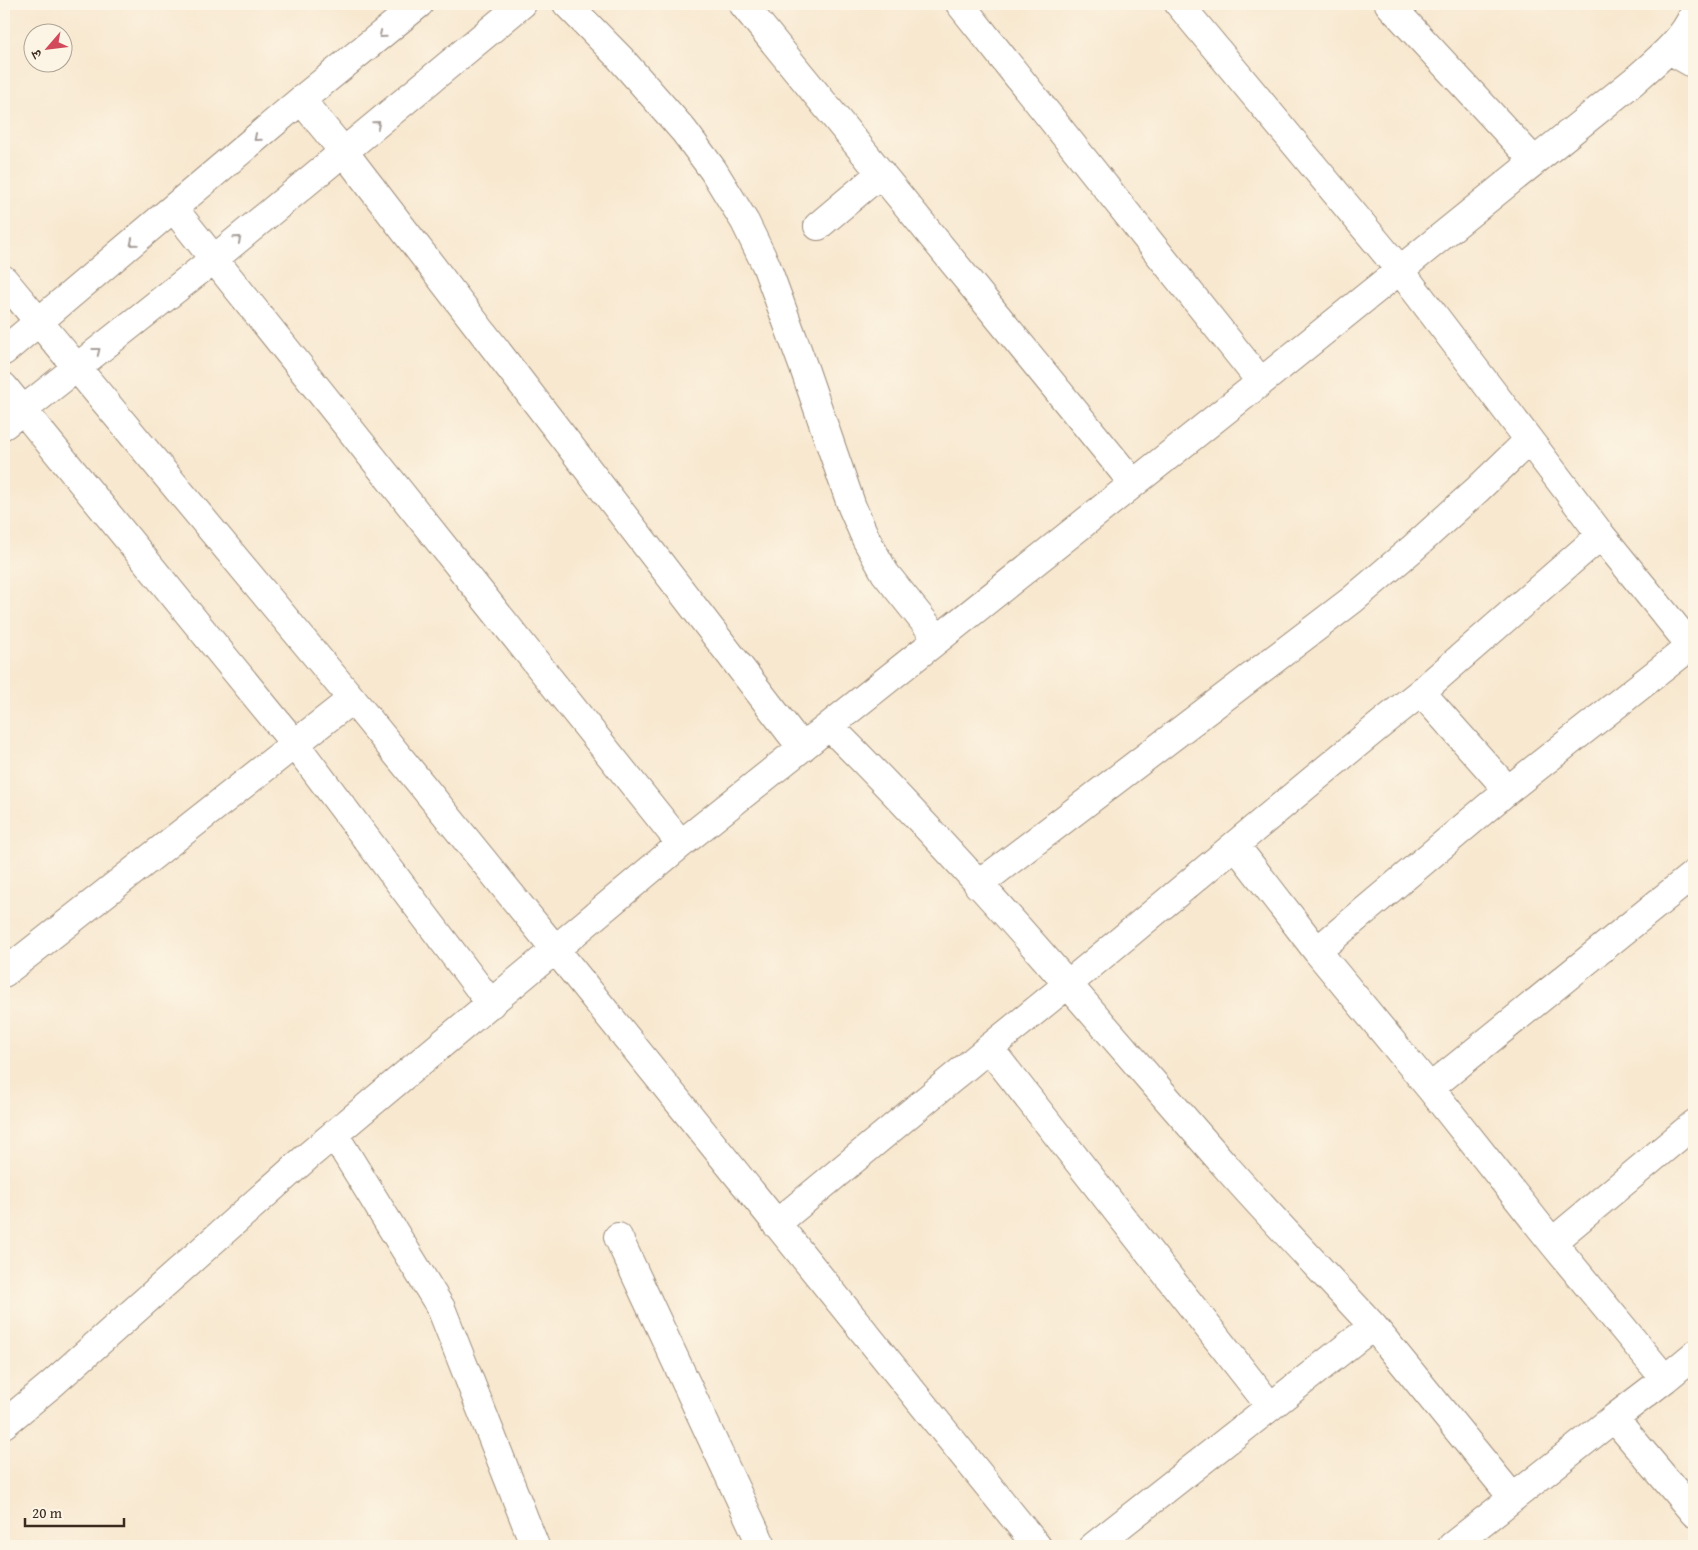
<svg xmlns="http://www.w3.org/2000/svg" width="1698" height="1550" font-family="'Gentium Book Plus','Noto Serif Devanagari',serif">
	<rect width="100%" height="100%" fill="#fcf5e5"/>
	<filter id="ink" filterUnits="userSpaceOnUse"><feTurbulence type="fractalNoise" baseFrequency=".02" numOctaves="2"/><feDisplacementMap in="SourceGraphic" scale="10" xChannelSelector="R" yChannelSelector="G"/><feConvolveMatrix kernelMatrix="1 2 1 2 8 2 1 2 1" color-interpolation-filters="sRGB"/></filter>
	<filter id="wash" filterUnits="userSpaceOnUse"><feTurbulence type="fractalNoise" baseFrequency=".0096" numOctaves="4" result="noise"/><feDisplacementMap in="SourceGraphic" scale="20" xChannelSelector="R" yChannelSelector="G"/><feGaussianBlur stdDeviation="1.12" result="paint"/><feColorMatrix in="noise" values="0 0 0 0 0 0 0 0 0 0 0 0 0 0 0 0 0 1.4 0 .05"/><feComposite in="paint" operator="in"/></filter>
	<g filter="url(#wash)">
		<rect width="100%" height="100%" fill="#f8e8d0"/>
	</g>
	<g filter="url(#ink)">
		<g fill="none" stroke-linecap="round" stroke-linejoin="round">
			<defs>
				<path id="minor" d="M567 4 620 58 684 131 713 170 745 222 766 265 805 371 852 507 866 539 885 573 937 638
					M743 4 1133 483
					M960 4 1261 382
					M1179 4 1399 269 1529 440
					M1389 4 1534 161
					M1669 50 1694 64
					M301 100 344 152 802 748
					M174 209 681 844
					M818 226 881 173
					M4 280 352 699 555 949 1037 1546
					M4 351 301 100 419 4
					M4 387 295 744 491 1004
					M4 425 214 259 522 4
					M1694 643 1691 646 1508 790 1421 692 1601 535 1691 646 1694 650
					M829 726C970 866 1098 1020 1229 1170 1276 1223 1325 1274 1373 1326
					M1235 845 1317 951 1430 1088
					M978 885 1352 600 1412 549 1478 489 1529 440 1601 535
					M1317 951 1508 790
					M4 973 352 699
					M989 1048C1135 932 1275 808 1421 692
					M1694 1124 1552 1242 1665 1379 1694 1355
					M334 1134 441 1308 535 1546
					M776 1224 989 1048 1270 1406
					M618 1237 762 1546
					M1552 1242 1430 1088 1694 874
					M1665 1379 1614 1418 1694 1513
					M4 1424 52 1384 308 1156 681 844 1261 382 1634 81C1656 61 1683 41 1694 13
					M1094 1546 1373 1326 1513 1498
					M1452 1546 1614 1418"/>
			</defs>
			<use href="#minor" stroke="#9a8977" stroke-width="30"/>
			<use href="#minor" stroke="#fff" stroke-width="28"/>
		</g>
		<defs><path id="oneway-chevron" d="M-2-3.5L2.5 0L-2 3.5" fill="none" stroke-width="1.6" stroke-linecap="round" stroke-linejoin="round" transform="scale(1.25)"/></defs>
		<g stroke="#a79f9a">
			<use href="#oneway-chevron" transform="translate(382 35) rotate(141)"/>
			<use href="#oneway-chevron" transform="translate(377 124) rotate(-40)"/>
			<use href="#oneway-chevron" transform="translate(257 138) rotate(140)"/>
			<use href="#oneway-chevron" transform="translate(238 239) rotate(-39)"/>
			<use href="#oneway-chevron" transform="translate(133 243) rotate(140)"/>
			<use href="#oneway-chevron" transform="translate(97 351) rotate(-38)"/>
		</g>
	</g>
	<rect width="1698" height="1550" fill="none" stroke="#fcf5e5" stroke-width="20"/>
	<g transform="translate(48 48) rotate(242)"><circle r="24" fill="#fcf5e5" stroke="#afa495"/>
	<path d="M0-4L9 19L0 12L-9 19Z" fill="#d1495b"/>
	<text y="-8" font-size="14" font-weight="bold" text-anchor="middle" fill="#3b2a1e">उ</text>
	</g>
	<path d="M25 1518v8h99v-8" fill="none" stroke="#3b2a1e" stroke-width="2.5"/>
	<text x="32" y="1518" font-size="15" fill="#3b2a1e" stroke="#fcf5e5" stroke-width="4" paint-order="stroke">20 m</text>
</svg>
